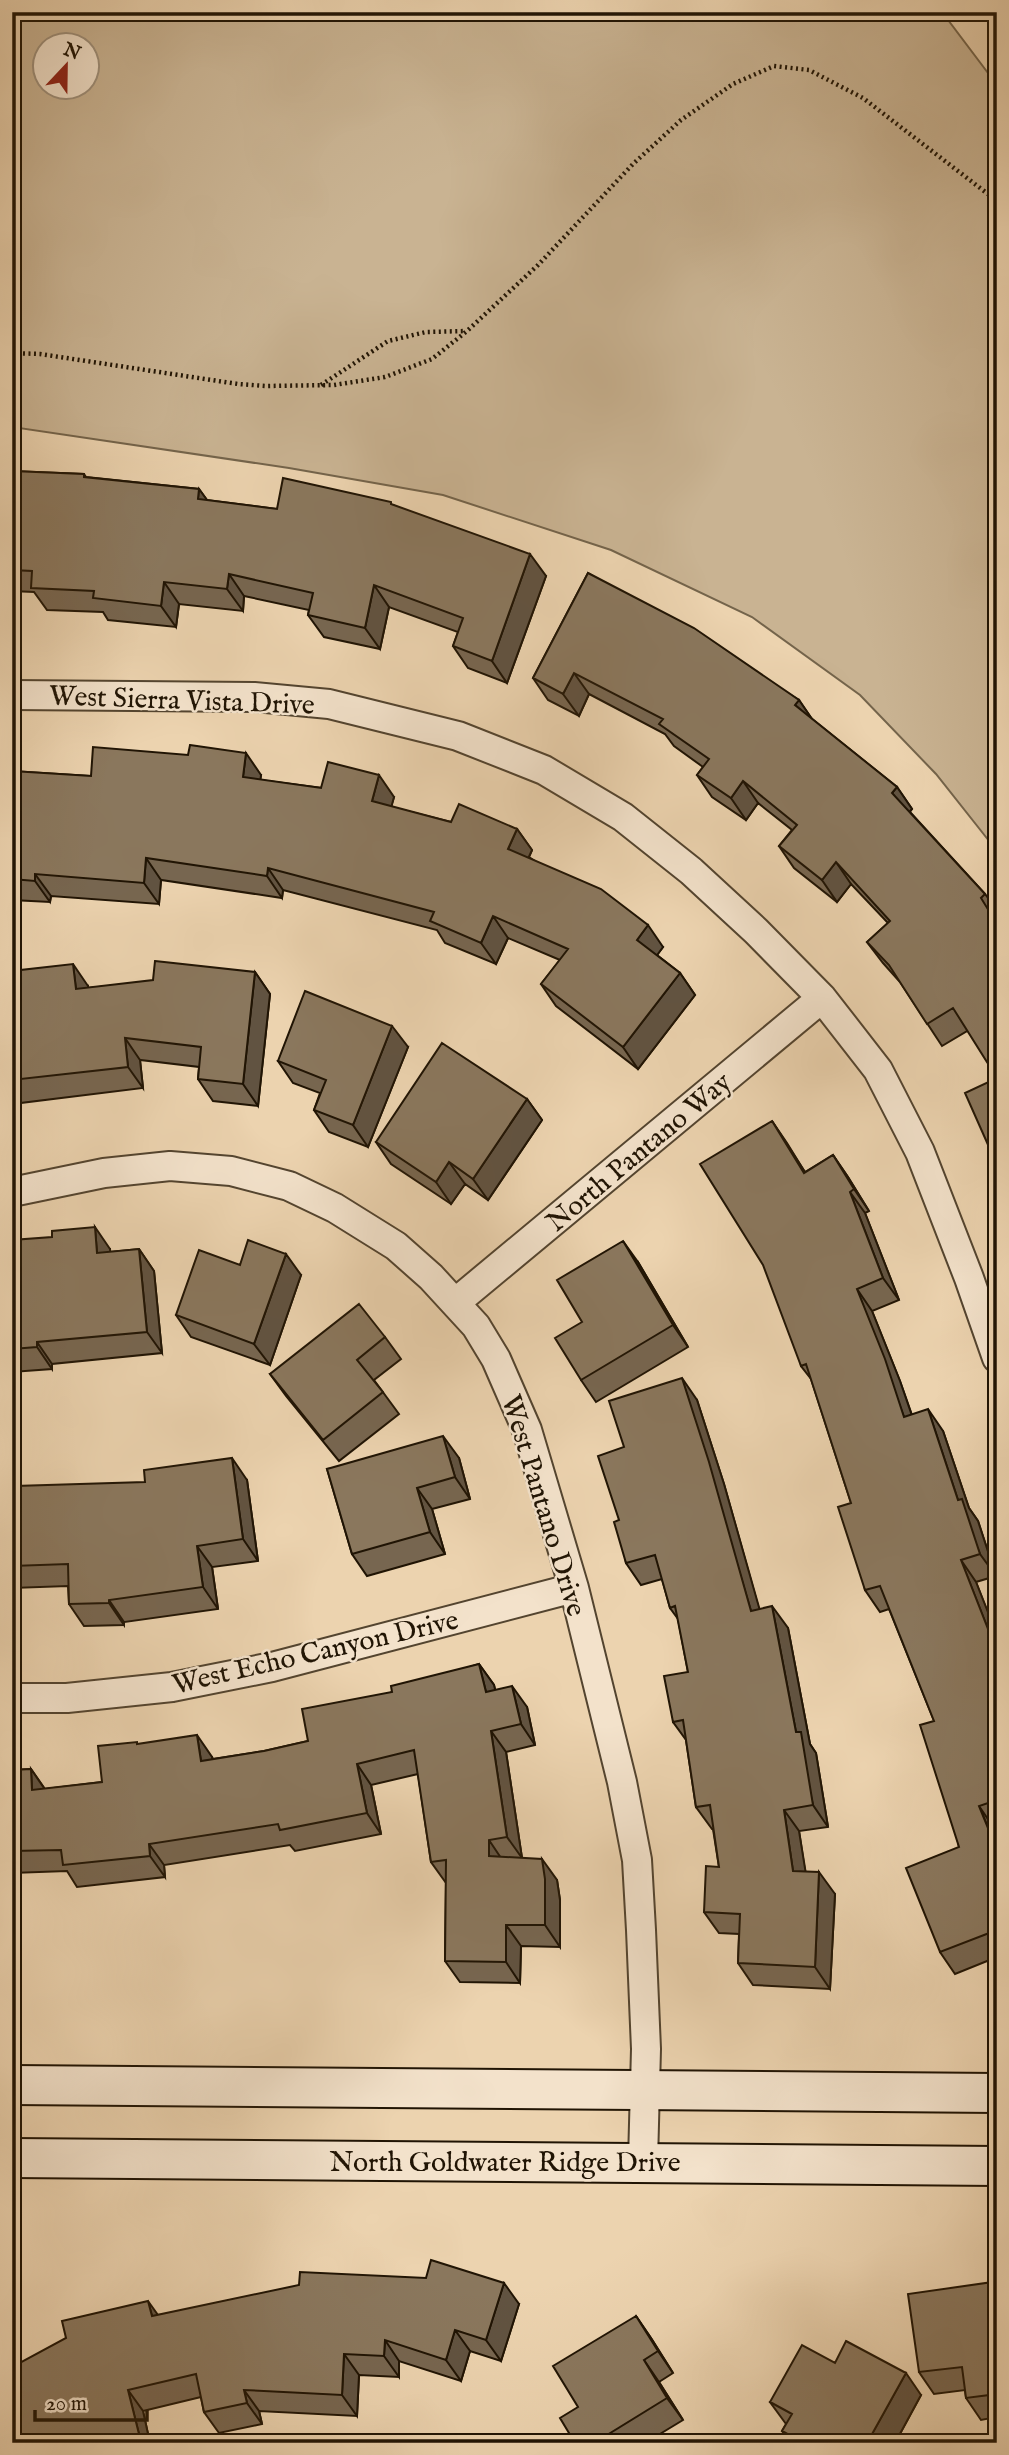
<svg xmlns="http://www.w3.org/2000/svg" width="1009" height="2455" font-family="'IM FELL English',serif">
	<rect width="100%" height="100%" fill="#ecd3af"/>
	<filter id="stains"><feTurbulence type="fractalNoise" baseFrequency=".00286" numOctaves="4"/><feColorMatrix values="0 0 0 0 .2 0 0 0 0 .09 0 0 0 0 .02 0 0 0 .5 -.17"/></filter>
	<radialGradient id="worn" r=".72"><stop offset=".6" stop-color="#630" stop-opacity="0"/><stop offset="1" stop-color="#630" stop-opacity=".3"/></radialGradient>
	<path fill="#c9b392" stroke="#74644b" stroke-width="2" fill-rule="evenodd" d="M12 12H942L997 85V851L936 774 860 695 752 617 611 550 443 495 289 468 12 427ZM46 46H88V88H46Z"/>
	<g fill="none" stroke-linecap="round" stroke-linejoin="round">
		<defs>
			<path id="street" d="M12 695 254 697 329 704 458 736 544 770 623 817 691 871 756 931 822 998 878 1070 920 1152 969 1278 997 1358
				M12 1192 104 1173 170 1166 231 1171 289 1186 335 1208 396 1246 431 1277 476 1326 496 1359 527 1430 574 1588 622 1782 637 1860 641 1930 646 2049 643 2161
				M455 1303 822 998
				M12 1698H67L172 1687 272 1667 574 1588"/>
			<path id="secondary" d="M12 2085 997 2093
				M12 2158 997 2166"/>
		</defs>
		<use href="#street" stroke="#53442f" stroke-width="32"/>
		<use href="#secondary" stroke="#201404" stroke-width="42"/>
		<path stroke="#201404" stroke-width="4.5" stroke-dasharray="2 3.5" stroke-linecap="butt" d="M12 353 40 354 238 384 266 386 334 385 385 377 432 359 467 331 538 265 633 164 681 120 733 84 774 66 809 70 863 98 997 201
			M321 385 388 341 426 332 466 331"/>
		<use href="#street" stroke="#f3e2cb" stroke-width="28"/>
		<use href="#secondary" stroke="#f3e2cb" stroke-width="38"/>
	</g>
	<path fill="#776650" stroke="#201404" stroke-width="2" d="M982 12H997V30L987 20Z
		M12 471 84 474 86 477 199 489 207 500 277 509 393 505 546 576 507 683 468 668 453 646 458 632 389 607 380 649 324 637 308 615 309 610 244 596 243 611 179 604 176 627 108 620 103 612 47 610 34 592 12 591Z
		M588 573 799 700 812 719 897 787 912 809 910 812 985 894 997 910V919L967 1031 942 1046 900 982 883 963 867 942 888 923 851 884 837 902 794 868 779 846 792 830 758 803 746 820 712 797 697 775 703 767 674 746 665 734 589 694 579 716 548 700 533 678Z
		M12 771 91 776 261 775 260 780 394 797 391 807 451 822 517 829 532 850 529 857 663 947 657 955 680 973 695 995 638 1069 556 1006 541 984 560 960 508 938 496 964 445 943 437 930 283 890 282 898 161 880 159 904 51 896 50 902 12 900Z
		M255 972 270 994 258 1106 213 1101 198 1079 199 1067 140 1060 143 1088 12 1104V1015H15L88 986V988Z
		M408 1047 368 1147 329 1132 314 1110 320 1093 293 1083 278 1061Z
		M527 1099 542 1120 488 1200 465 1184 451 1204 391 1164 376 1142Z
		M772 1121 805 1172 833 1155 848 1177 869 1211 865 1213 899 1300 872 1311 900 1381 912 1415 943 1431 969 1508 978 1521 996 1576 976 1582 993 1626 997 1625V1827L994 1828 997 1834V1957L955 1974 940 1952 959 1847 934 1721 889 1609 880 1612 865 1590 851 1503 811 1379 801 1366Z
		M12 1240 110 1249V1252L139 1249 154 1271 162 1353 52 1364V1369L12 1372Z
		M638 1262 688 1347 596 1402 581 1380Z
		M240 1265 301 1275 270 1365 191 1337 176 1315Z
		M385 1337 401 1359 374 1380 399 1414 339 1461 286 1396 270 1374Z
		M697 1400 724 1484 759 1609 788 1628 810 1744 816 1753 828 1827 799 1831 805 1871 835 1894 830 1989 753 1985 738 1963 739 1934 719 1933 704 1912 719 1867 713 1829H712L696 1807 686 1740 673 1722 688 1672 678 1619 670 1608 662 1579 641 1585 626 1563 619 1520 624 1447Z
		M459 1458 470 1499 432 1509 445 1554 367 1576 352 1554 327 1469Z
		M247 1480 258 1561 212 1567 218 1609 124 1622V1625L84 1626 69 1604 68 1586 12 1588V1515H16Z
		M479 1664 494 1685 495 1690 527 1707 535 1745 506 1752 522 1858 557 1880 560 1900V1947L521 1946 520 1983 460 1982 445 1961 446 1883 431 1862 418 1774 371 1785 381 1834 295 1851 290 1845 164 1865 165 1877 77 1887 67 1871 12 1873V1770L31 1769 45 1789 102 1782 139 1744 212 1757 213 1759 264 1751 308 1741 392 1692Z
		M997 2288V2417L981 2420 966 2398 965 2390 934 2394 919 2372Z
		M519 2304 501 2361 470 2351 461 2381 399 2361V2377L359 2375 357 2416 259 2411 262 2424 219 2433 204 2412 201 2397 143 2411 150 2443H12L158 2315Z
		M636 2316 651 2338 673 2373 659 2382 683 2420 645 2443H575L578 2407Z
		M835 2363 921 2395 895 2443H791L782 2431 786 2424 770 2402Z"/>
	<path fill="#615341" stroke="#201404" stroke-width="2" d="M199 489 215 511 198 499Z
		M530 554 546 576 507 683 492 661Z
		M229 574 244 596 243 611 227 589Z
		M164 582 179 604 176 627 161 606Z
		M374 585 389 607 380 649 365 628Z
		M574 673 589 694 579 716 563 694Z
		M799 700 814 722 795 705Z
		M246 753 261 775 258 799 243 777Z
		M379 775 394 797 387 823 372 801Z
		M743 781 758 803 746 820 731 798Z
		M897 787 912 809 907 814 892 793Z
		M517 829 532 850 523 870 508 849Z
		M146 858 161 880 159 904 144 883Z
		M836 862 851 884 837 902 822 880Z
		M268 868 283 890 282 898 267 876Z
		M35 874 51 896 50 902 35 881Z
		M493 916 508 938 496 964 481 943Z
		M648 925 663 947 652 962 637 940Z
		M73 964 88 986 91 1011 76 989Z
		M255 972 270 994 258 1106 243 1084Z
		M680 973 695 995 638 1069 623 1047Z
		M392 1026 408 1047 368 1147 353 1125Z
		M125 1038 140 1060 143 1088 128 1067Z
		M527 1099 542 1120 488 1200 473 1179Z
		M772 1121 787 1143 819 1195 804 1173Z
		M833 1155 848 1177 869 1211 854 1189Z
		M449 1162 465 1184 451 1204 436 1182Z
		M850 1192 865 1213 899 1300 883 1278Z
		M95 1227 110 1249 113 1275 97 1253Z
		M623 1241 638 1262 688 1347 673 1325Z
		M139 1249 154 1271 162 1353 147 1332Z
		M286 1254 301 1275 270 1365 254 1344Z
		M857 1289 872 1311 900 1381 920 1439 904 1417Z
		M37 1342 52 1364V1369L37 1347Z
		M682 1378 697 1400 724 1484 766 1632 751 1611Z
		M928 1409 943 1431 969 1508 978 1521 996 1576 980 1554 958 1500Z
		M443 1436 459 1458 470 1499 455 1477Z
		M232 1458 247 1480 258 1561 243 1539Z
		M417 1488 432 1509 445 1554 430 1532Z
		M197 1546 212 1567 218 1609 203 1587Z
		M961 1560 976 1582 997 1635 988 1629Z
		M109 1600 124 1622V1625L109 1603Z
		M772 1606 788 1628 810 1744 816 1753 828 1827 813 1805 796 1732Z
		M479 1664 494 1685 501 1714 486 1692Z
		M989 1674 997 1685V1697Z
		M512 1686 527 1707 535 1745 521 1724Z
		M491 1731 506 1752 522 1858 507 1837Z
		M197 1735 212 1757 216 1782 201 1761Z
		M357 1764 371 1785 381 1834 367 1813Z
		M31 1769 46 1791 32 1790Z
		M979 1806 994 1828 997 1834V1850Z
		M784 1810 799 1831 809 1893 793 1871Z
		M489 1840 503 1861 489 1856Z
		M149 1844 164 1865 165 1877 150 1856Z
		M542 1859 557 1880 560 1900V1947L545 1925Z
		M819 1872 835 1894 830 1989 815 1967Z
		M506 1925 521 1946 520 1983 506 1962Z
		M504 2283 519 2304 501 2361 486 2340Z
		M148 2301 163 2322 152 2316Z
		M636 2316 651 2338 673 2373 658 2351Z
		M455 2330 470 2351 461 2381 446 2360Z
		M385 2340 399 2361V2377L384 2356Z
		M344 2354 359 2375 357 2416 342 2395Z
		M644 2360 659 2382 683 2420 667 2398Z
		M906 2373 921 2395 895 2443H878L872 2434Z
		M128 2390 143 2411 150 2443H144L139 2434Z
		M244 2390 259 2411 262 2424 247 2403Z"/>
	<path fill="#8a775d" stroke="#201404" stroke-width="2" d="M985 12H997V24Z
		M12 471 84 474V477L199 489 198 499 277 509 283 478 391 502V504L530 554 492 661 453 646 463 618 374 585 365 628 308 615 313 593 229 574 227 589 164 582 161 606 93 598 94 591 31 588 32 571 12 570Z
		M588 573 694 628 799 700 795 705 897 787 892 793 985 894 981 898 997 924V1078L953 1008 927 1024 889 965 867 942 890 921 836 862 822 880 779 846 797 825 743 781 731 798 697 775 709 759 659 724 663 719 574 673 563 694 533 678Z
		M190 745 246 753 243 777 321 788 328 762 379 775 372 801 451 822 459 804 517 829 508 849 601 889 648 925 637 940 680 973 623 1047 541 984 568 949 493 916 481 943 430 921 434 912 268 868 267 876 146 858 144 883 35 874V881L12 879V771L91 776 93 747 188 755Z
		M155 961 255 972 243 1084 198 1079 201 1047 125 1038 128 1067 12 1080V1015H15L12 991V971L73 964 76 989 153 980Z
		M305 991 392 1026 353 1125 314 1110 326 1080 278 1061Z
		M442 1043 527 1099 473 1179 449 1162 436 1182 376 1142Z
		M997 1078V1165L965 1093Z
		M772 1121 804 1173 833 1155 854 1189 850 1192 883 1278 857 1289 885 1359 904 1417 928 1409 958 1500 962 1499 980 1554 961 1560 988 1629 997 1625V1671L989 1674 997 1697V1800L979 1806 997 1850V1930L940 1952 906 1868 959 1847 920 1725 934 1721 880 1586 865 1590 838 1507 851 1503 806 1364 801 1366 763 1265 700 1164Z
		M95 1227 97 1253 139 1249 147 1332 37 1342V1347L12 1349V1240L52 1237V1231Z
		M248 1240 286 1254 254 1344 176 1315 199 1250 240 1265Z
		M623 1241 673 1325 581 1380 555 1338 582 1322 557 1280Z
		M359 1304 385 1337 357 1360 383 1392 323 1440 270 1374Z
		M682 1378 709 1462 751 1611 772 1606 796 1732H801L813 1805 784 1810 793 1871 819 1872 815 1967 738 1963 740 1914 704 1912 706 1866 719 1867 710 1805 696 1807 683 1720 673 1722 664 1676 688 1672 675 1606 670 1608 655 1555 626 1563 614 1522 619 1520 598 1456 624 1447 609 1401Z
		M443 1436 455 1477 417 1488 430 1532 352 1554 327 1469Z
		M232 1458 243 1539 197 1546 203 1587 109 1600V1603L69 1604 68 1564 12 1566V1515H16L15 1486 145 1482 144 1470Z
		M479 1664 486 1692 512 1686 521 1724 491 1731 507 1837 489 1840V1856L542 1859 545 1879V1925H506V1962L445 1961 446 1860 431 1862 414 1750 357 1764 367 1813 280 1830 278 1824 149 1844 150 1856 63 1865 61 1850 12 1851V1770L31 1769 32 1790 102 1782 98 1746 137 1742V1744L197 1735 201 1761 264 1751 308 1741 302 1709 392 1692 391 1686Z
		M431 2260 504 2283 486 2340 455 2330 446 2360 385 2340 384 2356 344 2354 342 2395 244 2390 247 2403 204 2412 196 2374 128 2390 139 2434 104 2443H12V2367L66 2338 62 2321 148 2301 152 2316 299 2285 300 2272 426 2278Z
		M993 2282 994 2289H997V2394L966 2398 962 2367 919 2372 908 2294Z
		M636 2316 658 2351 644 2360 667 2398 594 2443H575L560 2418 578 2407 553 2366Z
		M846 2341 906 2373 872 2434 888 2443H804L782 2431 792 2414 770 2402 802 2345 835 2363Z"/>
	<g text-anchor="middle" stroke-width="5" stroke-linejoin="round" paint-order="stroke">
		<g font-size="28" fill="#201404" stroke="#f3e2cb">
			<text transform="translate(182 699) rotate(2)" y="10">West Sierra Vista Drive</text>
			<text transform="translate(638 1151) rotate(-40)" y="10">North Pantano Way</text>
			<text transform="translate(545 1505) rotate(73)" y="10">West Pantano Drive</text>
			<text transform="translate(315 1651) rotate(-13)" y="10">West Echo Canyon Drive</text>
			<text x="505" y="2171">North Goldwater Ridge Drive</text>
		</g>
	</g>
	<rect width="1009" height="2455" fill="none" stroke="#ecd3af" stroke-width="42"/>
	<rect x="14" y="14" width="981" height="2427" fill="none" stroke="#201404" stroke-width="3.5"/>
	<rect x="21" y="21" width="967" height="2413" fill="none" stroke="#201404" stroke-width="2"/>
	<g transform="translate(66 66) rotate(22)"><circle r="33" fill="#f3e2cb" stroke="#9f907b" stroke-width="2"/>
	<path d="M0-5L12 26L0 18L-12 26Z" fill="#8f2418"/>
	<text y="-10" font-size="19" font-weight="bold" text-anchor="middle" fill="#201404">N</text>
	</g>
	<path d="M35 2410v10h112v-10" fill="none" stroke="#201404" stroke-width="3.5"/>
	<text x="46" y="2410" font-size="21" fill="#201404" stroke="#f3e2cb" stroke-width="5" paint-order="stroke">20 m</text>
	<rect width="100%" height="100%" filter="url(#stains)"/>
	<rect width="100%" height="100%" fill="url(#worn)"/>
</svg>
